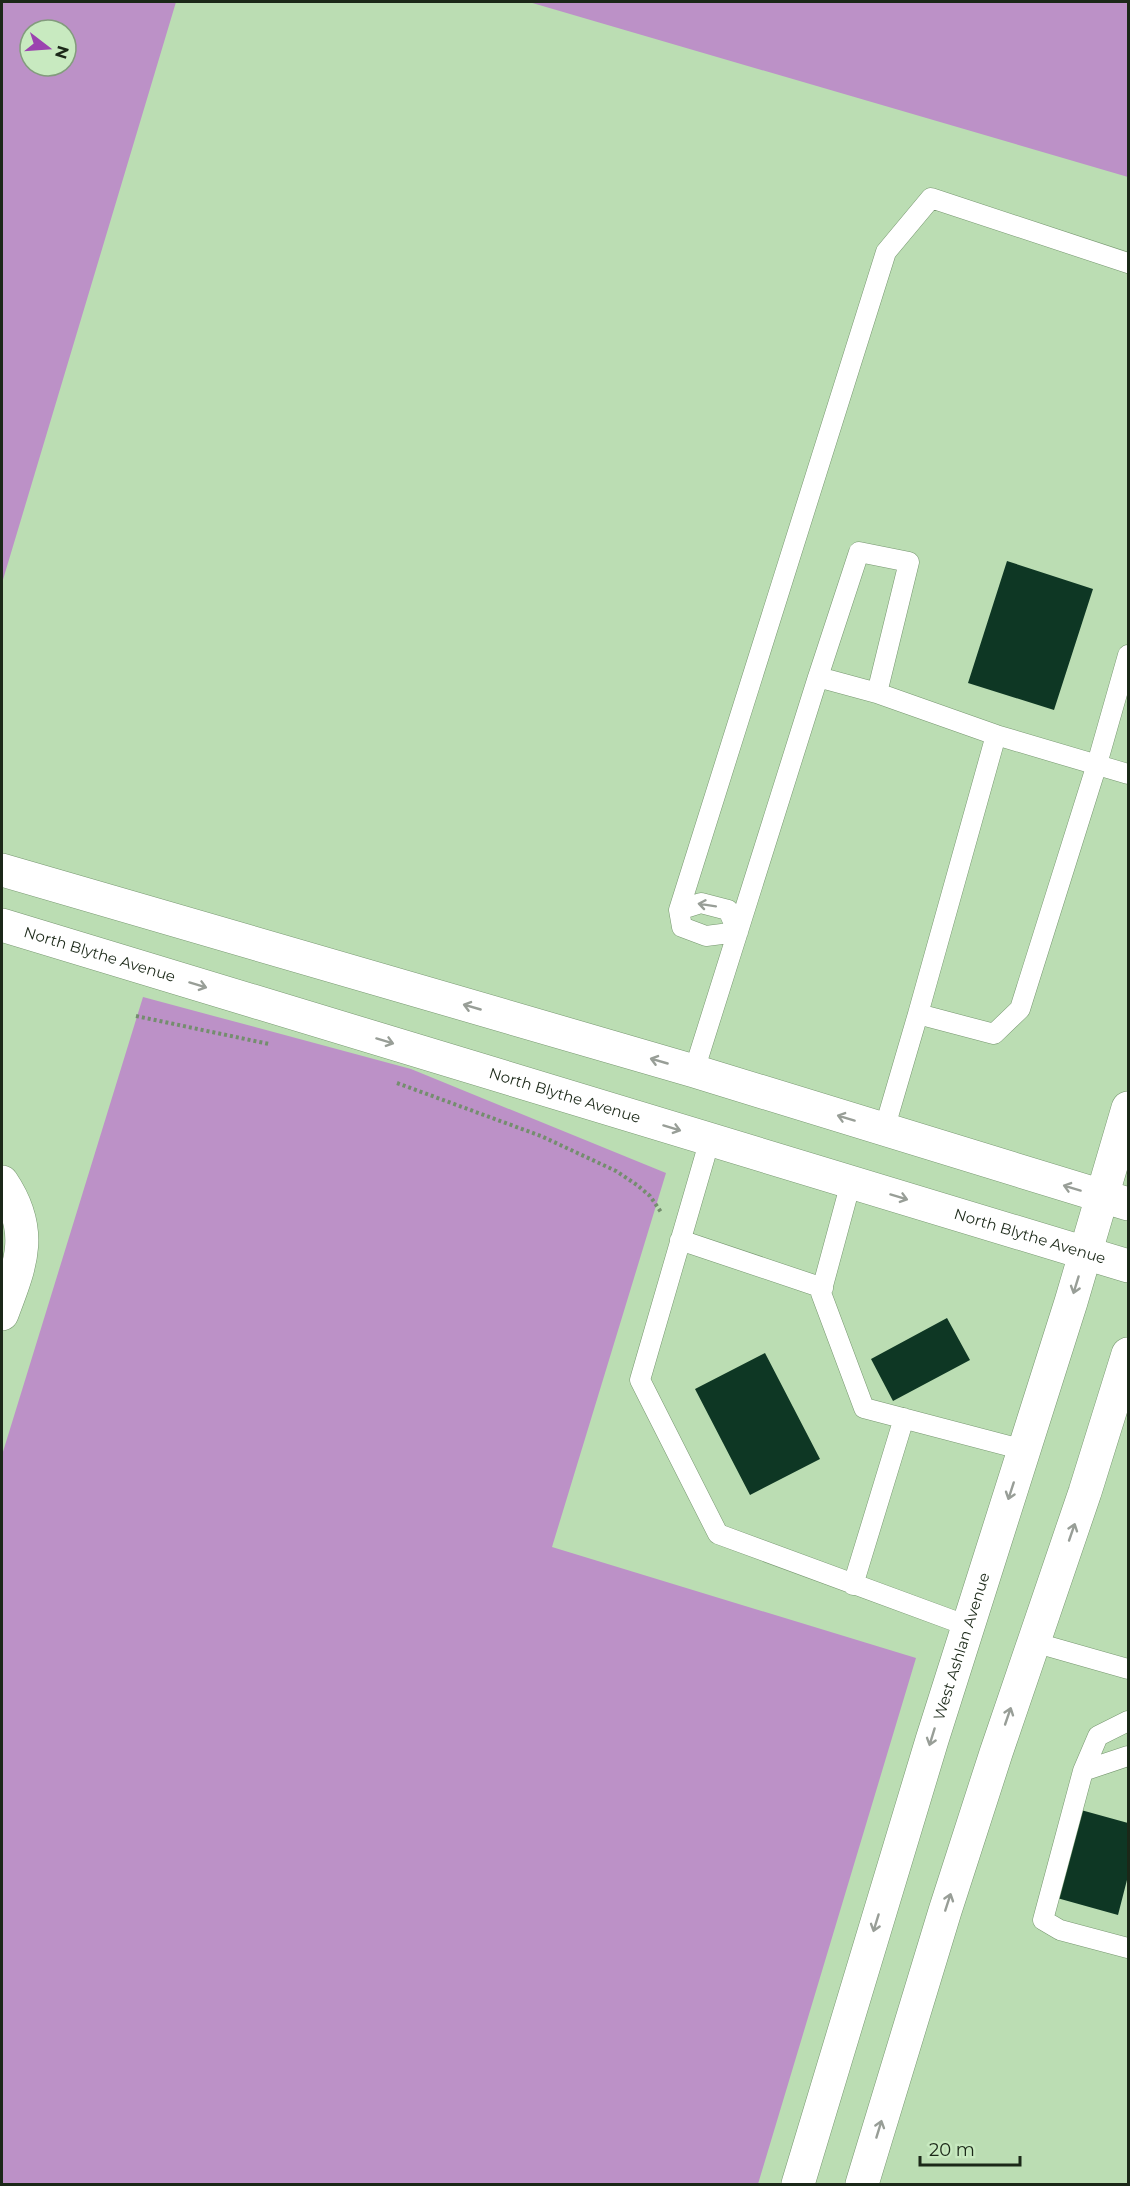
<svg xmlns="http://www.w3.org/2000/svg" width="1130" height="2186" font-family="Montserrat,sans-serif">
	<rect width="100%" height="100%" fill="#bbddb3"/>
	<path fill="#bc91c7" fill-rule="evenodd" d="M2 2H176L2 583ZM30 30H66V66H30Z
		M529 2H1128V177Z
		M143 997 411 1069 666 1173 552 1547 916 1658 758 2184H2V1455Z"/>
	<path fill="#0e3724" d="M1007 561 1093 589 1054 710 968 683Z
		M947 1318 970 1360 893 1401 871 1359Z
		M765 1353 820 1459 750 1495 695 1389Z
		M1081 1810 1128 1823V1876L1118 1915 1057 1898Z"/>
	<g fill="none" stroke-linecap="round" stroke-linejoin="round">
		<defs>
			<path id="lane" d="M818 677 859 552 909 562 877 693
				M996 735 918 1014 994 1034 1020 1009 1097 764 1128 655
				M679 910 701 903 728 910 738 932 706 936 682 927 679 910 886 252 931 198 1128 263
				M694 1071 818 677 877 693 996 735 1128 774
				M884 1130 918 1014
				M710 1139 640 1380 718 1534 968 1626
				M851 1182 821 1293 864 1408 1024 1450
				M680 1240 823 1288
				M853 1585 904 1418
				M1033 1642 1128 1669
				M1128 1756 1083 1771 1043 1920 1060 1930 1128 1948
				M1083 1771 1098 1736 1128 1721"/>
			<path id="street" d="M2 1182C35 1231 21 1264 2 1314"/>
			<g id="secondary">
				<path d="M2 870 694 1071 1128 1204"/>
				<path id="s1" d="M2 925 1128 1266"/>
				<path id="s2" d="M798 2184 932 1740 1071 1302 1128 1108"/>
				<path d="M862 2184 945 1911 996 1753 1085 1492 1128 1354"/>
			</g>
		</defs>
		<use href="#lane" stroke="#779770" stroke-width="21"/>
		<use href="#street" stroke="#779770" stroke-width="34"/>
		<use href="#secondary" stroke="#779770" stroke-width="34"/>
		<path stroke="#748d6e" stroke-width="4" stroke-dasharray="3 3" stroke-linecap="butt" d="M136 1016 269 1044
			M397 1083 541 1136 616 1171 637 1185 650 1196 661 1212"/>
		<use href="#lane" stroke="#fff" stroke-width="20"/>
		<use href="#street" stroke="#fff" stroke-width="33"/>
		<use href="#secondary" stroke="#fff" stroke-width="33"/>
	</g>
	<defs><path id="oneway-shaft" d="M-6 0H5M1.5-3L5.5 0L1.5 3" fill="none" stroke-width="1.6" stroke-linecap="round" stroke-linejoin="round" transform="scale(1.5)"/></defs>
	<g stroke="#989e97">
		<use href="#oneway-shaft" transform="translate(707 905) rotate(-171)"/>
		<use href="#oneway-shaft" transform="translate(198 985) rotate(17)"/>
		<use href="#oneway-shaft" transform="translate(472 1007) rotate(-164)"/>
		<use href="#oneway-shaft" transform="translate(385 1041) rotate(17)"/>
		<use href="#oneway-shaft" transform="translate(659 1061) rotate(-164)"/>
		<use href="#oneway-shaft" transform="translate(846 1118) rotate(-163)"/>
		<use href="#oneway-shaft" transform="translate(672 1128) rotate(17)"/>
		<use href="#oneway-shaft" transform="translate(1072 1188) rotate(-163)"/>
		<use href="#oneway-shaft" transform="translate(899 1197) rotate(17)"/>
		<use href="#oneway-shaft" transform="translate(1076 1285) rotate(107)"/>
		<use href="#oneway-shaft" transform="translate(1011 1491) rotate(108)"/>
		<use href="#oneway-shaft" transform="translate(1072 1532) rotate(-71)"/>
		<use href="#oneway-shaft" transform="translate(1008 1716) rotate(-71)"/>
		<use href="#oneway-shaft" transform="translate(932 1737) rotate(107)"/>
		<use href="#oneway-shaft" transform="translate(948 1902) rotate(-72)"/>
		<use href="#oneway-shaft" transform="translate(876 1923) rotate(107)"/>
		<use href="#oneway-shaft" transform="translate(879 2129) rotate(-73)"/>
	</g>
	<g text-anchor="middle" stroke-width="6" stroke-linejoin="round" paint-order="stroke">
		<g font-size="15" fill="#1b2818" stroke="#c8eac0">
			<text dy="5" stroke="none"><textPath href="#s1" startOffset="102">North Blythe Avenue</textPath></text>
			<text dy="5" stroke="none"><textPath href="#s1" startOffset="588">North Blythe Avenue</textPath></text>
			<text dy="5" stroke="none"><textPath href="#s1" startOffset="1074">North Blythe Avenue</textPath></text>
			<text dy="5" stroke="none"><textPath href="#s2" startOffset="562">West Ashlan Avenue</textPath></text>
		</g>
	</g>
	<rect width="1130" height="2186" fill="none" stroke="#1b2818" stroke-width="6"/>
	<g transform="translate(48 48) rotate(107)"><circle r="28" fill="#c8eac0" stroke="#839c7d" stroke-width="1.5"/>
	<path d="M0-4.5L10 22L0 15L-10 22Z" fill="#9b43af"/>
	<text y="-9" font-size="16" font-weight="bold" text-anchor="middle" fill="#1b2818">N</text>
	</g>
	<path d="M920 2156v9h100v-9" fill="none" stroke="#1b2818" stroke-width="3"/>
	<text x="929" y="2156" font-size="18" fill="#1b2818" stroke="#c8eac0" stroke-width="4.5" paint-order="stroke">20 m</text>
</svg>
